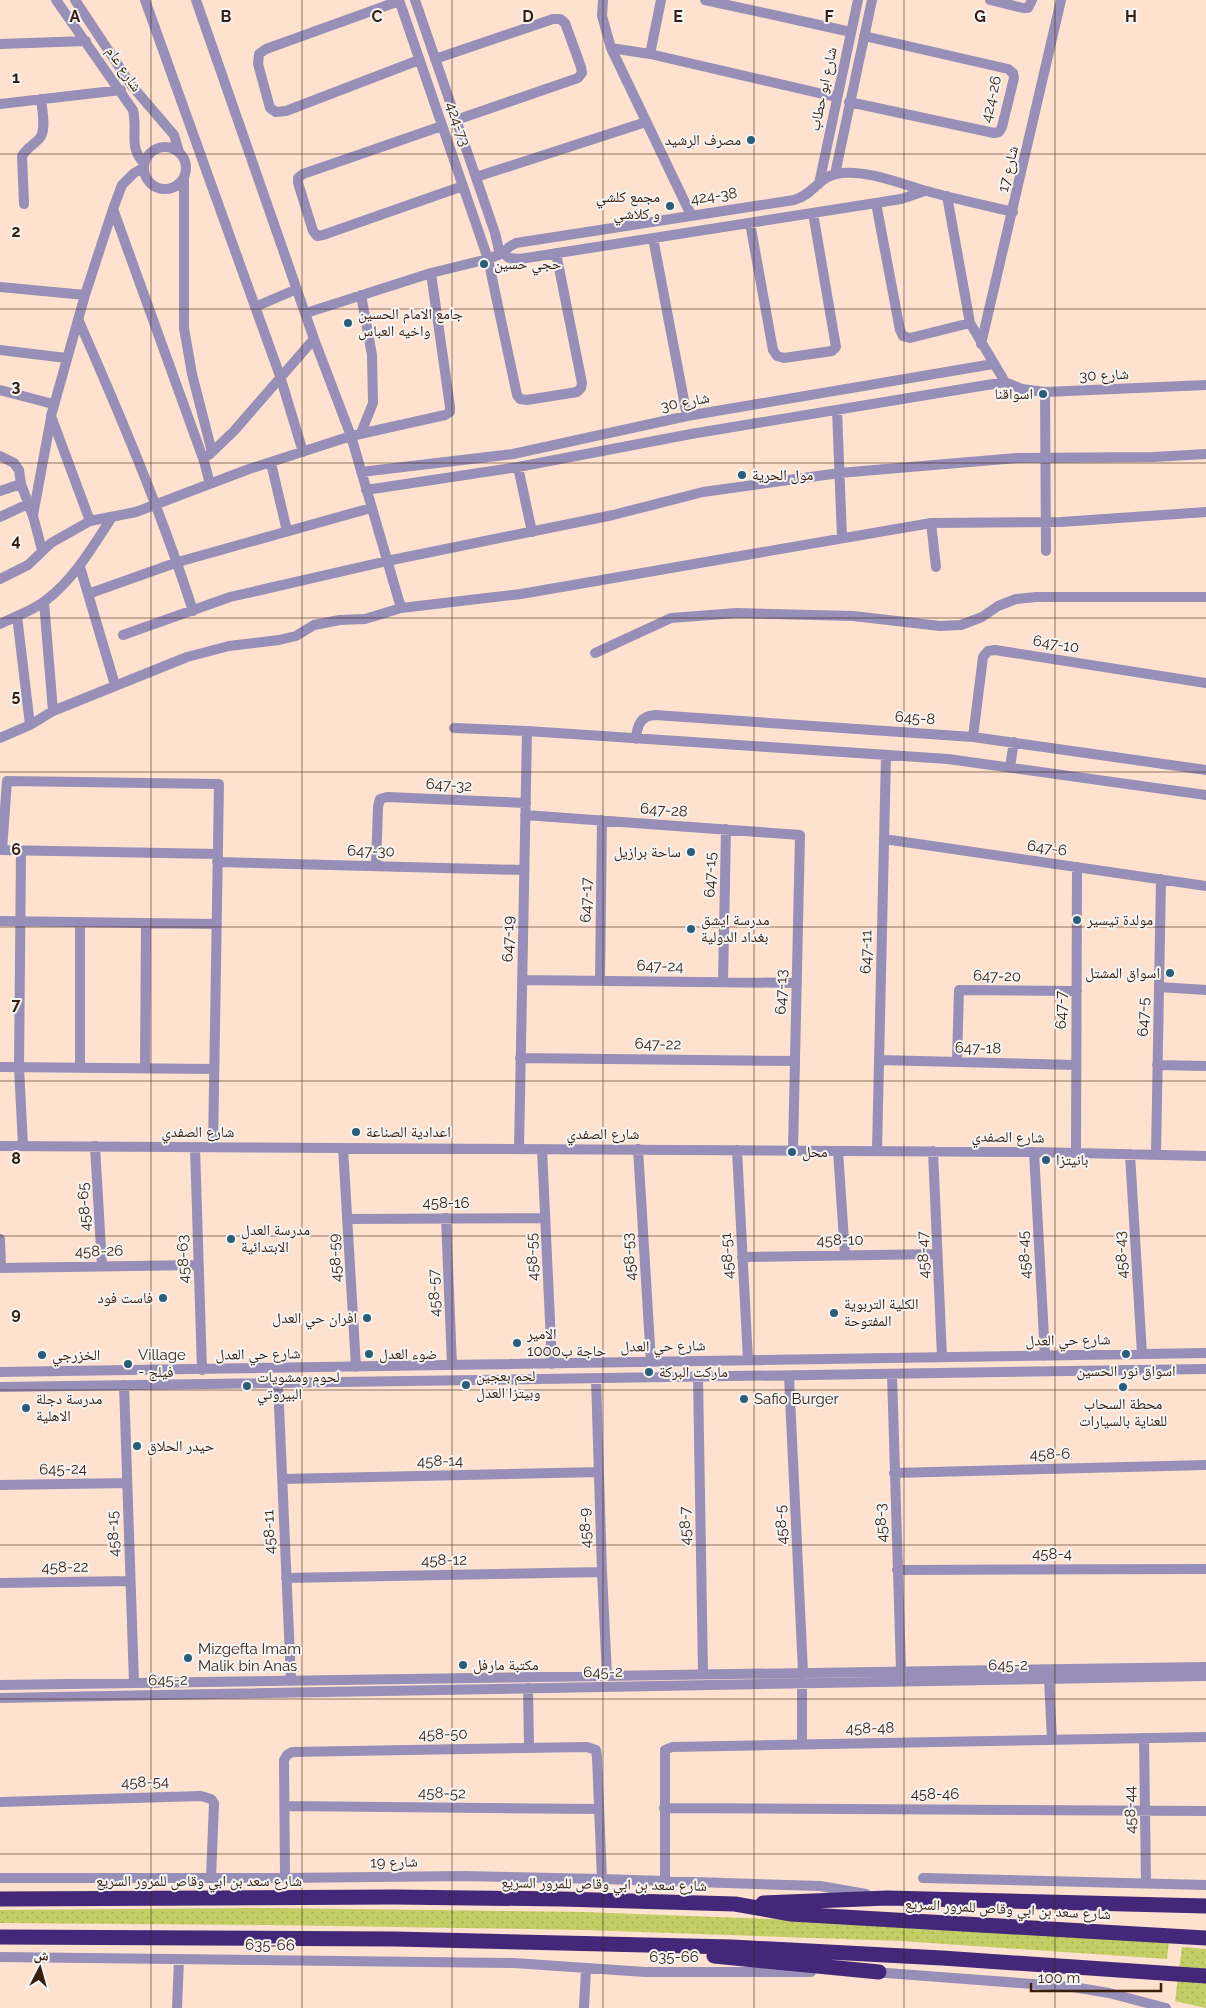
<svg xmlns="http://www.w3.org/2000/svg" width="1206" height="2008" font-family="Raleway,'Noto Naskh Arabic',sans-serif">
	<defs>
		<pattern id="grass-dots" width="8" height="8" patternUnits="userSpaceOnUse" patternTransform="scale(1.25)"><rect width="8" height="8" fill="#c4ce66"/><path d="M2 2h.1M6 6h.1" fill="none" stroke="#a9b057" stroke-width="1.8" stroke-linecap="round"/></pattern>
	</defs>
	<rect width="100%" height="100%" fill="#fee1ce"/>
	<path fill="url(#grass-dots)" d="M270 1908 583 1912 901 1924 1169 1940 1167 1959 901 1941 583 1930 269 1925 0 1923V1910Z
		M1182 1947 1206 1949V2008L1175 2001Z"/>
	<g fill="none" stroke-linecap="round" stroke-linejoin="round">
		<path stroke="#978fb7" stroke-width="10" d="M56 0 133 110C138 131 128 147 144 163
			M75 0 132 86 174 135 179 152
			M145 0 280 376 303 452
			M196 0 314 339 351 436 401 608
			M399 0 488 259 517 395 520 399 527 400 577 392 581 388 582 383 556 253
			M415 0 495 233 500 254
			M603 0 602 16 611 48 691 215
			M705 0 851 32
			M990 0 1023 8H1028L1032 0
			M399 1 266 49 259 54 258 64 270 108 276 112 286 111 419 60
			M0 44 86 41
			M611 48 650 54 836 97
			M650 54 661 0
			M435 59 553 19H560L565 23 581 67 582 73 578 78 456 120
			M849 102 994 133 999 132 1002 127 1014 78 1013 73 1008 69 864 36
			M0 104 121 90
			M442 126 303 174 298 178V183L313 231 317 236 323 235 463 186
			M144 168a21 21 0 1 1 42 0a21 21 0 1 1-42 0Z
			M835 174 872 0
			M184 177V328L192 374 212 452
			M476 177 646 122
			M819 184 858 0
			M947 196 970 323 1005 382 1022 389 1045 392 1206 385
			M876 203 900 330 903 336 910 338 970 323
			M24 204 22 156C26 149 33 145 39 139 47 131 42 110 41 99
			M113 209 204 461 210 484
			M750 223 773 350 777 356 784 358 832 351 836 347 813 213
			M653 238 687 416
			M503 253 509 258 520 259 876 203 901 199 925 191
			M0 287 85 295
			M255 307 297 289
			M306 313 431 273 488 259 503 253 509 247 516 243 794 200C813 195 819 177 836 174 863 168 901 184 927 191 955 199 984 205 1013 212
			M78 319C120 415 161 511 193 611
			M981 344 1061 0
			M0 350 66 358
			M0 390 53 404
			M1045 392 1046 551
			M837 410 842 538
			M361 433 373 403 372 355 361 295
			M209 455 234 431 314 339
			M0 456 14 463 19 470 21 484 33 516 42 550
			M271 463 287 531
			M518 467 532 532
			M361 472 513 454 687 416 993 364
			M366 490 518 467 691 434 1005 382
			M0 491 21 484
			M33 515 51 418
			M0 517 28 504
			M90 521 51 416 85 295 113 209 122 185 134 173 143 168
			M931 523 936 567
			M80 567 115 685
			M0 579 28 565 51 543 90 521 136 512 249 469 351 436 445 415 450 412V407L431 273
			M88 594 178 562 371 508
			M44 602 53 711
			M17 616 30 725
			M0 624C14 617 32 611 45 601 74 579 92 548 112 517
			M123 635 230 597 387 561 613 515 703 492 839 473 1017 458 1153 457 1206 454
			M595 653 671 618 737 613 853 616 940 626 961 625 982 617 998 606 1016 599 1036 597H1206
			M454 728 527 731 948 759 1206 795
			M973 737 983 657 988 651 995 650 1206 683
			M0 738 30 725 53 711 187 657 229 646 279 640 296 636 314 625 340 620 365 619 401 608 521 594 931 523 1061 522 1206 512
			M636 739C637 726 640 716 655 715L973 737 1206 770
			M1010 767 1014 742
			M525 815 800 835 793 1150
			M884 839 1206 886
			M0 850 218 854
			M2 850 7 781 219 784 213 1147
			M21 851 19 1067 23 1146
			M217 862 524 870
			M376 866 378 807 380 799 387 797 526 803
			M0 921 217 924
			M80 922V1068
			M522 980 797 983
			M600 981 602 820
			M723 982 726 829
			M1159 987 1206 990
			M520 1058 795 1061
			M879 1060 1076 1065
			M957 1062 959 990 1077 991
			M1157 1065 1206 1066
			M0 1067 214 1069
			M145 1068 146 923
			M0 1146 1034 1152 1206 1156
			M95 1146 102 1266
			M195 1147 202 1370
			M343 1148 356 1367
			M519 1149 527 731
			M542 1149 552 1364
			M638 1149 651 1362
			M737 1150 748 1360
			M838 1151 845 1255
			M877 1151 886 755
			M933 1151 942 1357
			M1034 1152 1045 1356
			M1076 1153 1077 867
			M1130 1154 1142 1354
			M1156 1154 1161 879
			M446 1218 452 1365
			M347 1219 545 1218
			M0 1239 1 1268
			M742 1257 937 1254
			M0 1268 198 1265
			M0 1372 1206 1353
			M892 1374 901 1670
			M789 1376 803 1672
			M698 1377 703 1673
			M596 1379 602 1572 607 1676
			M278 1383 291 1680
			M124 1385 134 1683
			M0 1387 1206 1369
			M894 1473 1206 1465
			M282 1479 599 1472
			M0 1485 127 1483
			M897 1570 1206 1569
			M286 1578 602 1572
			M0 1583 130 1581
			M1049 1679 1052 1740
			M802 1683V1744
			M0 1685 1206 1667
			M528 1688 529 1747
			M0 1698 1206 1676
			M1144 1738 1146 1883
			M0 1802 201 1796 211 1799 214 1803 211 1878
			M285 1806 599 1809
			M664 1808 1206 1811
			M0 1878H285L464 1876 602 1879 820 1886 866 1894
			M285 1878 284 1760 287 1755 292 1752 587 1747 596 1750 597 1757 602 1879
			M923 1878 1206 1885
			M665 1880V1750L672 1747 1206 1737
			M0 1957 514 1963 645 1972H811
			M873 1972 1073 1987 1109 1993 1166 2008
			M177 2008 179 1959
			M584 2008 586 1969"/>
		<path stroke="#432879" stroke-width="15" d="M0 1899 394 1897 561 1899 735 1904 791 1914 1206 1938
			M763 1903 887 1898 1206 1906
			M0 1937 395 1939 732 1947 942 1958 1206 1976
			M714 1956 879 1972"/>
	</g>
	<path fill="none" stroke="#391e0b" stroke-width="1" stroke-opacity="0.55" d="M151 0V2008M302 0V2008M452 0V2008M603 0V2008M754 0V2008M904 0V2008M1055 0V2008M0 154H1206M0 309H1206M0 463H1206M0 618H1206M0 772H1206M0 927H1206M0 1081H1206M0 1236H1206M0 1390H1206M0 1545H1206M0 1699H1206M0 1854H1206"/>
	<g fill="#295e7a" stroke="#f4f4f4" stroke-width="2">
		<circle cx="751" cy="140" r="5"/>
		<circle cx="670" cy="206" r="5"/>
		<circle cx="484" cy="264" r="5"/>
		<circle cx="348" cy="323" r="5"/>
		<circle cx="1043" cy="394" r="5"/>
		<circle cx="742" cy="475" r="5"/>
		<circle cx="691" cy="852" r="5"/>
		<circle cx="1077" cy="920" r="5"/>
		<circle cx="691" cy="929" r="5"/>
		<circle cx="1170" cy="973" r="5"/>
		<circle cx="356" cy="1132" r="5"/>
		<circle cx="792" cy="1152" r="5"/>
		<circle cx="1046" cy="1160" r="5"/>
		<circle cx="231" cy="1239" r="5"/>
		<circle cx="163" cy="1298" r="5"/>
		<circle cx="834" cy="1313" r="5"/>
		<circle cx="367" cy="1318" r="5"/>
		<circle cx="517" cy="1343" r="5"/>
		<circle cx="369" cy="1354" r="5"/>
		<circle cx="1126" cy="1354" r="5"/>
		<circle cx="42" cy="1355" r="5"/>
		<circle cx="128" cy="1364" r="5"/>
		<circle cx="649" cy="1372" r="5"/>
		<circle cx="466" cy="1385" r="5"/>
		<circle cx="247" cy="1386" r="5"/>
		<circle cx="1123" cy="1387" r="5"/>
		<circle cx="744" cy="1399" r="5"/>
		<circle cx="26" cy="1408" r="5"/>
		<circle cx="137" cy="1446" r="5"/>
		<circle cx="188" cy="1658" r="5"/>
		<circle cx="463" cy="1665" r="5"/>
	</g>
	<g text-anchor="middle" stroke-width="4" stroke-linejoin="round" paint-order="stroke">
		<g font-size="15" fill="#391e0b" stroke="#f4f4f4">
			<text transform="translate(124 69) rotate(56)" y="5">شارع عام</text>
			<text transform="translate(823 89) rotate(-78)" y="5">شارع ابو حطاب</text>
			<text transform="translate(991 99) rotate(-77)" y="5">424-26</text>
			<text transform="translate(458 124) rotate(71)" y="5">424-73</text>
			<text transform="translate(1008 169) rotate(-77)" y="5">شارع 17</text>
			<text transform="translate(714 196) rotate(-8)" y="5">424-38</text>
			<text transform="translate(1104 375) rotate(-3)" y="5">شارع 30</text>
			<text transform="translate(685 402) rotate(-11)" y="5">شارع 30</text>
			<text transform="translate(1056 644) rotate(9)" y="5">647-10</text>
			<text transform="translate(915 718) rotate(4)" y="5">645-8</text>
			<text transform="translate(449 785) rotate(3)" y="5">647-32</text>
			<text transform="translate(664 810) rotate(4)" y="5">647-28</text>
			<text transform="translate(1047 848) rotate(8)" y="5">647-6</text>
			<text transform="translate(371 851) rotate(1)" y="5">647-30</text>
			<text transform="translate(710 875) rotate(-89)" y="5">647-15</text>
			<text transform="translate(586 900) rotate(-89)" y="5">647-17</text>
			<text transform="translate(508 939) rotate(-89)" y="5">647-19</text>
			<text transform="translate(866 952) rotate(-89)" y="5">647-11</text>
			<text transform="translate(660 966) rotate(1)" y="5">647-24</text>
			<text transform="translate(997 976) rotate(1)" y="5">647-20</text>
			<text transform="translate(781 992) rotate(-89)" y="5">647-13</text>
			<text transform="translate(1061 1010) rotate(-90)" y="5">647-7</text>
			<text transform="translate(1143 1017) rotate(-89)" y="5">647-5</text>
			<text transform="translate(658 1044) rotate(1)" y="5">647-22</text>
			<text transform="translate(978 1048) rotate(1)" y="5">647-18</text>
			<text x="198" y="1137">شارع الصفدي</text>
			<text x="603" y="1139">شارع الصفدي</text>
			<text transform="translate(1008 1137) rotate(1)" y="5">شارع الصفدي</text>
			<text x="446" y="1208">458-16</text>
			<text transform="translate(84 1207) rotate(-93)" y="5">458-65</text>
			<text transform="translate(840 1240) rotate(-1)" y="5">458-10</text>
			<text transform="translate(99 1251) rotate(-1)" y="5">458-26</text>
			<text transform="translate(923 1255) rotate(-92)" y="5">458-47</text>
			<text transform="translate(1024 1255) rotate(-93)" y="5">458-45</text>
			<text transform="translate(1121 1255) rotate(-93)" y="5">458-43</text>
			<text transform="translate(727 1256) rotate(-93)" y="5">458-51</text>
			<text transform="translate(532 1257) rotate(-92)" y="5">458-55</text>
			<text transform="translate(629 1257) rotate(-94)" y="5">458-53</text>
			<text transform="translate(335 1258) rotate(-93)" y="5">458-59</text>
			<text transform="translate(183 1259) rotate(-92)" y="5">458-63</text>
			<text transform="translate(434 1293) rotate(-92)" y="5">458-57</text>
			<text transform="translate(1068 1340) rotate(-1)" y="5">شارع حي العدل</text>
			<text transform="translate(663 1346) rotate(-1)" y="5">شارع حي العدل</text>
			<text transform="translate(258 1354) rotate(-1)" y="5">شارع حي العدل</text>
			<text transform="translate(1050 1454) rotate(-1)" y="5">458-6</text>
			<text transform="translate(440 1461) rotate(-1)" y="5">458-14</text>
			<text transform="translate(63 1469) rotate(-1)" y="5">645-24</text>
			<text transform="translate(881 1523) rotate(-92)" y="5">458-3</text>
			<text transform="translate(781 1525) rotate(-93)" y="5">458-5</text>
			<text transform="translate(685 1526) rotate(-91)" y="5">458-7</text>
			<text transform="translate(585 1528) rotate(-92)" y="5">458-9</text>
			<text transform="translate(269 1532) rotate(-92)" y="5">458-11</text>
			<text transform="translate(113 1534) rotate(-92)" y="5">458-15</text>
			<text x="1052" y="1559">458-4</text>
			<text transform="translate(444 1560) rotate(-1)" y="5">458-12</text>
			<text transform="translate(65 1567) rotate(-1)" y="5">458-22</text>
			<text transform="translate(1008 1665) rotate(-1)" y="5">645-2</text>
			<text transform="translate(603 1672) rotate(-1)" y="5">645-2</text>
			<text transform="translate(168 1680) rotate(-1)" y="5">645-2</text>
			<text transform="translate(870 1728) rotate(-1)" y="5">458-48</text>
			<text transform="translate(443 1734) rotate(-1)" y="5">458-50</text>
			<text transform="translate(145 1782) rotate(-2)" y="5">458-54</text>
			<text transform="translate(442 1793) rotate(1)" y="5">458-52</text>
			<text x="935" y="1799">458-46</text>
			<text transform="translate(1130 1810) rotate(-91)" y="5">458-44</text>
			<text transform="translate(394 1862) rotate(-1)" y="5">شارع 19</text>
			<text x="199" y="1886">شارع سعد بن ابي وقاص للمرور السريع</text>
			<text transform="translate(604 1884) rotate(1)" y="5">شارع سعد بن ابي وقاص للمرور السريع</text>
			<text transform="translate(1008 1909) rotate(3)" y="5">شارع سعد بن ابي وقاص للمرور السريع</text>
			<text transform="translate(270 1945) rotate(1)" y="5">635-66</text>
			<text x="674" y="1962">635-66</text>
		</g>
		<g font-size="15" fill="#391e0b" stroke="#f4f4f4" text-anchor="start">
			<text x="741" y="145" text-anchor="end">مصرف الرشيد</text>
			<text x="660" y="202" text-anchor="end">مجمع كلشي<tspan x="660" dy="17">و كلاشي</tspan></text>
			<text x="494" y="269">حجي حسين</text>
			<text x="358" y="319">جامع الامام الحسين<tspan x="358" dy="17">واخيه العباس</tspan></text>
			<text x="1033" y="399" text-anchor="end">اسواقنا</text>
			<text x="752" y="480">مول الحرية</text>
			<text x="681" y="857" text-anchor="end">ساحة برازيل</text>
			<text x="701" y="925">مدرسة ايشق<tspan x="701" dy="17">بغداد الدولية</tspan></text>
			<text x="1087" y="925">مولدة تيسير</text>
			<text x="1160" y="978" text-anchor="end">اسواق المشتل</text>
			<text x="366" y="1137">اعدادية الصناعة</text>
			<text x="802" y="1157">محل</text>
			<text x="1056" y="1165">بانيتزا</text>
			<text x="241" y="1235">مدرسة العدل<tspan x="241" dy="17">الابتدائية</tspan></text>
			<text x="153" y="1303" text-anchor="end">فاست فود</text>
			<text x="844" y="1309">الكلية التربوية<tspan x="844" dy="17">المفتوحة</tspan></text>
			<text x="357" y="1323" text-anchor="end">افران حي العدل</text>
			<text x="527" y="1339">الامير<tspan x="527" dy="17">حاجة ب1000</tspan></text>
			<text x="379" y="1359">ضوء العدل</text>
			<text x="52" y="1360">الخزرجي</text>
			<text x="138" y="1360">Village<tspan x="138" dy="17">- فيلج</tspan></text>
			<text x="1126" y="1376" text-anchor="middle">اسواق نور الحسين</text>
			<text x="659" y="1377">ماركت البركة</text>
			<text x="476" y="1381">لحم بعجين<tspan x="476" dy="17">وبيتزا العدل</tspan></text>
			<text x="257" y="1382">لحوم ومشويات<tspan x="257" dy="17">البيروتي</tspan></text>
			<text x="36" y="1404">مدرسة دجلة<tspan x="36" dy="17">الاهلية</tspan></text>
			<text x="754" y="1404">Safio Burger</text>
			<text x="1123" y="1409" text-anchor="middle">محطة السحاب<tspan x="1123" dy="17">للعناية بالسيارات</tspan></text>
			<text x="147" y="1451">حيدر الحلاق</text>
			<text x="198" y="1654">Mizgefta Imam<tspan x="198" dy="17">Malik bin Anas</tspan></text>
			<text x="473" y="1670">مكتبة مارفل</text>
		</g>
	</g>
	<g font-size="16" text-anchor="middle" font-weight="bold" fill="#391e0b" stroke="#f4f4f4" stroke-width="4" stroke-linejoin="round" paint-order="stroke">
		<text x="75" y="22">A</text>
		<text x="226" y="22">B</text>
		<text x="377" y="22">C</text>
		<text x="528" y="22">D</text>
		<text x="678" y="22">E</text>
		<text x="829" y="22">F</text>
		<text x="980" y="22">G</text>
		<text x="1131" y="22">H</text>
		<text x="16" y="83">1</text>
		<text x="16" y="237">2</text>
		<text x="16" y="392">3</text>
		<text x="16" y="546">4</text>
		<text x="16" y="701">5</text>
		<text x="16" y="855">6</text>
		<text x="16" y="1010">7</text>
		<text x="16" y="1164">8</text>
		<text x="16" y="1319">9</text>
	</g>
	<g transform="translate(40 1968) rotate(6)" stroke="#f4f4f4" stroke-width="4" paint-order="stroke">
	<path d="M0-4L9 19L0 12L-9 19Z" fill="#391e0b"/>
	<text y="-8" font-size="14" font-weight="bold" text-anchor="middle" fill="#391e0b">ش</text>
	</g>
	<path d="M1031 1983v8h130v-8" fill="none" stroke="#391e0b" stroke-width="2.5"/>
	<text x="1038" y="1983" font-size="15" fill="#391e0b" stroke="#f4f4f4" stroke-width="4" paint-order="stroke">100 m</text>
</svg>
